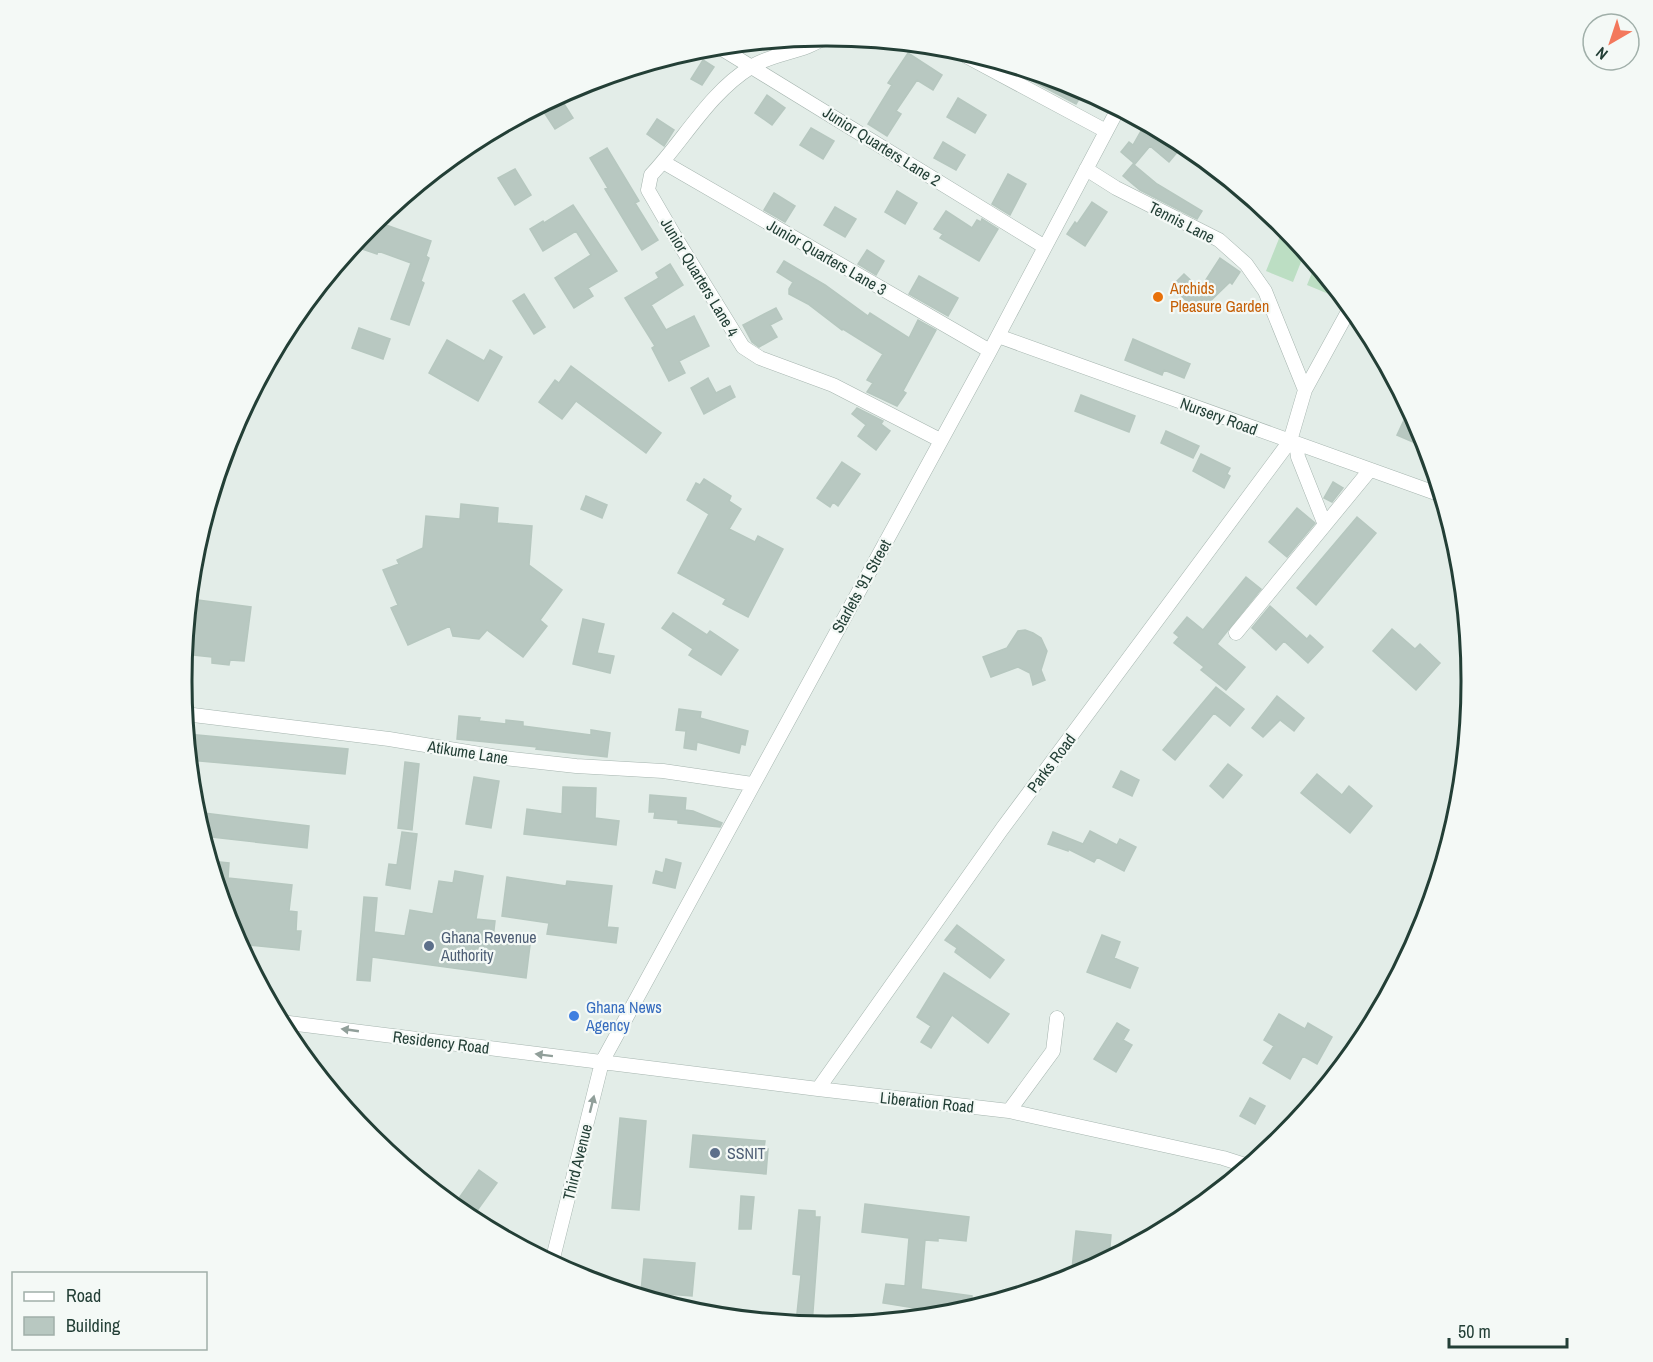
<svg xmlns="http://www.w3.org/2000/svg" width="1653" height="1362" font-family="'Archivo Narrow',sans-serif">
	<rect width="100%" height="100%" fill="#e3ede8"/>
	<path fill="#bcdec3" d="M1284 226 1305 252 1293 282 1266 271Z
		M1315 265 1338 292 1336 297 1307 285Z"/>
	<path fill="#b8c8c1" stroke="#b6c7bf" stroke-width="1.5" d="M908 53 942 75 933 90 917 80 896 111 901 114 887 136 868 124 892 85 888 83Z
		M703 60 714 67 702 85 691 79Z
		M1019 69 1074 85 1084 91 1076 104 1017 73Z
		M767 95 785 108 772 125 755 113Z
		M559 96 573 118 555 129 540 106Z
		M958 98 986 115 975 133 947 117Z
		M657 119 674 130 664 146 647 134Z
		M1145 124 1184 144 1169 162 1150 146 1135 164 1121 152 1129 142 1133 145Z
		M811 128 834 141 823 159 800 145Z
		M943 142 965 155 956 170 934 158Z
		M607 148 639 201 635 203 658 240 642 250 605 189 608 188 590 158Z
		M1133 164 1157 184 1202 211 1197 219 1140 190 1123 176Z
		M515 169 531 195 515 205 498 178Z
		M1008 174 1026 184 1010 215 992 204Z
		M897 191 917 203 905 224 885 212Z
		M774 193 795 206 785 222 764 210Z
		M1092 202 1107 212 1085 246 1067 234 1075 222 1077 224Z
		M573 205 617 271 588 288 593 296 574 308 555 278 591 255 576 231 543 251 530 229 543 221 544 223Z
		M392 207 386 225 431 241 426 256 429 258 421 281 424 283 409 325 391 319 411 263 378 251 377 254 353 246 371 225Z
		M835 207 856 219 845 237 824 225Z
		M946 211 972 228 977 220 981 222 982 219 998 229 979 261 940 238 943 234 934 229Z
		M867 250 884 261 876 275 858 264Z
		M1220 258 1240 272 1232 284 1230 282 1198 313 1172 286 1184 274 1200 289Z
		M784 261 825 285 868 316 870 313 909 338 918 320 936 330 903 391 906 393 897 406 867 392 873 383 867 380 883 354 843 329 842 330 808 304 789 294V289L793 282 777 272Z
		M670 264 683 285 651 305 666 330 694 316 709 346 679 361 685 373 669 381 652 348 655 346 625 298 659 278 656 273Z
		M919 276 958 298 948 316 909 294Z
		M524 294 545 327 534 334 513 301Z
		M776 308 782 319 770 325 777 337 759 347 752 342 743 325Z
		M359 328 390 339 383 359 352 348Z
		M1133 339 1190 364 1184 378 1164 370 1162 375 1125 360Z
		M447 340 484 361 490 350 502 357 478 401 429 373Z
		M571 366 661 433 646 453 576 401 562 419 539 402 555 380 559 383Z
		M708 378 716 393 730 386 735 397 704 414 691 388Z
		M1081 395 1135 416 1129 432 1075 411Z
		M857 408 883 421 881 424 890 431 876 450 858 436 866 425 852 414Z
		M1405 418 1417 424 1427 448 1397 435Z
		M1166 431 1199 446 1193 458 1161 443Z
		M1201 454 1230 468 1227 474 1230 476 1224 488 1193 471Z
		M842 462 860 474 838 506 833 502 830 507 817 498Z
		M704 479 731 496 729 501 741 509 729 529 755 542 758 536 783 549 748 617 723 604 726 599 678 573 709 514 687 500 696 483 700 485Z
		M1333 482 1343 488 1332 502 1324 498Z
		M586 496 607 505 602 518 581 509Z
		M461 504 498 508 497 523 532 526 529 565 562 590 540 620 547 626 523 657 487 630 479 639 453 636 450 626 408 645 391 608 398 605 383 570 399 564 397 560 423 548 426 516 460 519Z
		M1297 508 1315 523 1287 557 1269 542Z
		M1357 517 1376 533 1316 605 1297 588Z
		M1246 577 1261 589 1217 644 1245 667 1226 690 1201 670 1204 667 1174 643 1179 637 1174 633 1187 617 1203 630Z
		M190 599 251 607 244 661 230 660 229 665 212 663V657L184 654Z
		M1270 606 1307 639 1310 635 1323 647 1308 663 1284 641 1276 650 1252 628Z
		M673 613 707 635 710 631 738 650 721 675 689 655 693 649 662 628Z
		M583 619 604 624 597 653 614 656 610 673 573 664Z
		M1392 629 1415 649 1420 644 1440 663 1416 690 1373 651Z
		M1025 630 1033 633 1041 638 1047 651 1041 670 1045 680 1033 685 1030 673 1018 667 991 677 983 657 1007 648 1018 631Z
		M1216 687 1244 709 1230 726 1214 713 1175 760 1163 750Z
		M1277 696 1304 718 1294 731 1280 720 1263 737 1252 728Z
		M679 709 701 712 700 718 748 731 745 745 741 744 739 753 697 742 696 750 684 748 686 731 676 730Z
		M459 716 480 718 479 721 506 724V720L523 722V726L591 735V730L610 733 607 757 536 749 537 747 457 739Z
		M187 734 348 749 345 774 189 760Z
		M405 762 419 764 412 830 398 828Z
		M1228 764 1242 775 1223 798 1210 786Z
		M1121 771 1139 780 1132 796 1113 787Z
		M1317 774 1342 795 1349 786 1372 806 1350 833 1301 793Z
		M474 777 499 781 491 828 466 824Z
		M563 787 596 788 595 818 619 821 616 845 524 834 527 809 562 814Z
		M650 795 686 798 685 810 693 811 722 823 720 827 678 823V820L654 818 655 812H649Z
		M196 812 309 826 307 848 203 836Z
		M1090 831 1117 845 1120 839 1136 847 1124 871 1097 857 1094 862 1068 849V851L1048 844 1053 832 1083 844Z
		M402 832 417 834 410 889 386 885 389 864 397 865Z
		M666 859 681 863 675 888 653 883 656 871 663 873Z
		M210 861 229 863 228 878 292 885 289 911 297 912 296 931H301L299 950 239 944 230 928Z
		M455 871 483 876 476 919 495 921 493 939 530 945 526 978 372 957 370 981 357 980 364 897 377 898 374 932 405 936 410 910 433 914 439 881 453 883Z
		M507 877 566 886 567 881 612 886 607 927 618 928 616 943 547 934 549 923 502 916Z
		M957 925 1004 960 990 978 955 952 957 948 945 940Z
		M1102 935 1120 942 1114 958 1138 968 1130 988 1087 972Z
		M944 973 1009 1014 988 1043 952 1015 931 1048 921 1042 931 1026 917 1017Z
		M1279 1014 1305 1029 1308 1023 1332 1037 1317 1064 1303 1056 1290 1079 1263 1063 1274 1046 1264 1040Z
		M1117 1023 1129 1030 1123 1040 1132 1045 1116 1072 1094 1059Z
		M1250 1098 1265 1106 1255 1124 1240 1116Z
		M620 1118 646 1121 639 1210 612 1208Z
		M693 1135 765 1141 764 1149H768L766 1174 690 1167Z
		M479 1170 497 1183 471 1219 454 1205Z
		M741 1196 754 1197 751 1229H739Z
		M865 1204 969 1217 966 1241 938 1238V1241L925 1240 921 1289 972 1296 971 1308 952 1314 883 1303 886 1284 905 1286 909 1238 862 1232Z
		M799 1210 815 1211V1217H820L812 1325 796 1323 801 1275 793 1274Z
		M1076 1231 1111 1235 1109 1258 1071 1278Z
		M644 1259 695 1263 692 1296 641 1292Z"/>
	<g fill="none" stroke-linecap="round" stroke-linejoin="round">
		<defs>
			<path id="street" d="M826 36C805 53 774 52 751 67 709 93 684 140 651 175L648 190 677 240 743 347 760 358 833 385 940 440
				M719 47 1045 247
				M951 48 1106 131
				M663 162 990 351
				M1086 169 1116 188 1219 240 1246 264 1265 291 1305 390
				M998 336 1441 495
				M1296 443 1298 457 1325 525
				M1236 633 1370 470
				M185 714 389 739 504 758 576 766 663 771 752 784
				M281 1022 818 1089 1009 1111 1223 1158 1248 1166
				M818 1089 1002 829 1290 441 1305 390 1350 308
				M1009 1111 1053 1051 1057 1018
				M552 1262 602 1062 990 351 1118 109"/>
		</defs>
		<use href="#street" stroke="#a6b5af" stroke-width="15"/>
		<use href="#street" stroke="#fff" stroke-width="14"/>
	</g>
	<defs><path id="oneway-solid" d="M-6-.8H1V-3.2L6.5 0L1 3.2V.8H-6Z" transform="scale(1.5)"/></defs>
	<g fill="#919f9a">
		<use href="#oneway-solid" transform="translate(350 1030) rotate(-172)"/>
		<use href="#oneway-solid" transform="translate(544 1055) rotate(-173)"/>
		<use href="#oneway-solid" transform="translate(592 1104) rotate(-76)"/>
	</g>
	<circle fill="#e8710a" stroke="#f4f9f6" stroke-width="2" cx="1158" cy="297" r="6"/>
	<g fill="#5c6f8a" stroke="#f4f9f6" stroke-width="2">
		<circle cx="429" cy="946" r="6"/>
		<circle cx="715" cy="1153" r="6"/>
	</g>
	<circle fill="#3f7fe0" stroke="#f4f9f6" stroke-width="2" cx="574" cy="1016" r="6"/>
	<g text-anchor="middle" stroke-width="4.5" stroke-linejoin="round" paint-order="stroke">
		<g font-size="16" fill="#233f36" stroke="#f4f9f6">
			<text transform="translate(882 146) rotate(32)" y="6">Junior Quarters Lane 2</text>
			<text transform="translate(1182 222) rotate(27)" y="6">Tennis Lane</text>
			<text transform="translate(827 257) rotate(30)" y="6">Junior Quarters Lane 3</text>
			<text transform="translate(700 277) rotate(59)" y="6">Junior Quarters Lane 4</text>
			<text transform="translate(1219 416) rotate(20)" y="6">Nursery Road</text>
			<text transform="translate(861 586) rotate(-61)" y="6">Starlets '91 Street</text>
			<text transform="translate(468 752) rotate(9)" y="6">Atikume Lane</text>
			<text transform="translate(1051 763) rotate(-53)" y="6">Parks Road</text>
			<text transform="translate(441 1042) rotate(7)" y="6">Residency Road</text>
			<text transform="translate(927 1102) rotate(6)" y="6">Liberation Road</text>
			<text transform="translate(577 1162) rotate(-76)" y="6">Third Avenue</text>
		</g>
		<g font-size="16" fill="#c56008" stroke="#f4f9f6" text-anchor="start">
			<text x="1170" y="294">Archids<tspan x="1170" dy="18">Pleasure Garden</tspan></text>
		</g>
		<g font-size="16" fill="#4e5e75" stroke="#f4f9f6" text-anchor="start">
			<text x="441" y="943">Ghana Revenue<tspan x="441" dy="18">Authority</tspan></text>
			<text x="727" y="1159">SSNIT</text>
		</g>
		<g font-size="16" fill="#366cbe" stroke="#f4f9f6" text-anchor="start">
			<text x="586" y="1013">Ghana News<tspan x="586" dy="18">Agency</tspan></text>
		</g>
	</g>
	<path d="M0 0H1653V1362H0ZM826 46H827A634 634 0 0 1 1461 680V682A634 634 0 0 1 827 1316H826A634 634 0 0 1 192 682V680A634 634 0 0 1 826 46Z" fill="#f4f9f6" fill-rule="evenodd"/>
	<path fill="none" stroke="#233f36" stroke-width="3" d="M826 46H827A634 634 0 0 1 1461 680V682A634 634 0 0 1 827 1316H826A634 634 0 0 1 192 682V680A634 634 0 0 1 826 46Z"/>
	<rect x="12" y="1272" width="195" height="78" fill="#f4f9f6" stroke="#a0afa9" stroke-width="1.5"/>
	<rect x="24" y="1292" width="30" height="9" fill="#ffffff" stroke="#a0afa9" stroke-width="1.5"/>
	<text x="66" y="1302" font-size="18" fill="#233f36">Road</text>
	<rect x="24" y="1317" width="30" height="18" fill="#b8c8c1" stroke="#a0afa9" stroke-width="1.5"/>
	<text x="66" y="1332" font-size="18" fill="#233f36">Building</text>
	<g transform="translate(1611 42) rotate(219)"><circle r="28" fill="#f4f9f6" stroke="#a0afa9" stroke-width="1.5"/>
	<path d="M0-4.5L10 22L0 15L-10 22Z" fill="#f3785c"/>
	<text y="-9" font-size="16" font-weight="bold" text-anchor="middle" fill="#233f36">N</text>
	</g>
	<path d="M1449 1338v9h118v-9" fill="none" stroke="#233f36" stroke-width="3"/>
	<text x="1458" y="1338" font-size="18" fill="#233f36" stroke="#f4f9f6" stroke-width="4.5" paint-order="stroke">50 m</text>
</svg>
